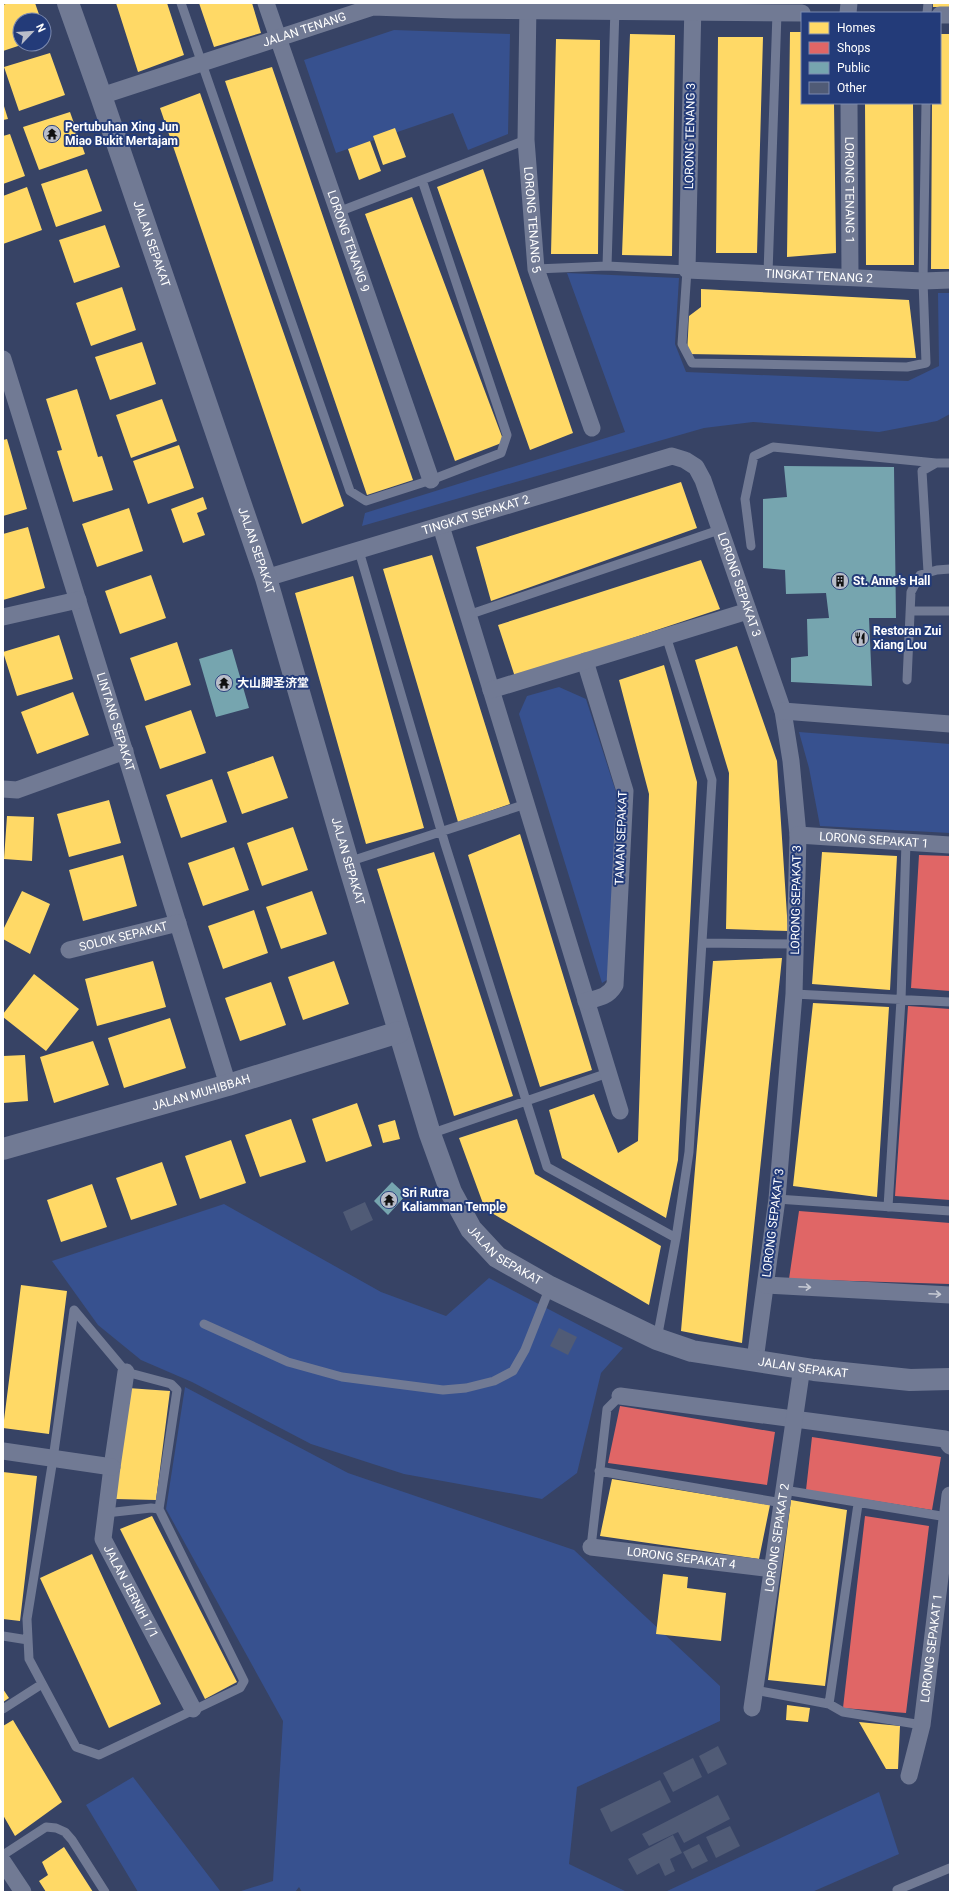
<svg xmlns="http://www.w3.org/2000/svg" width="953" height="1895" font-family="Roboto,'Noto Sans SC',sans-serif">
	<rect width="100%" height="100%" fill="#374365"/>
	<path fill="#37518f" d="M394 30 510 34 508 134 468 150 453 113 336 153 304 60Z
		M567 273 679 278 675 344 686 372 908 381 939 366 938 293H950V414L937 421 879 432 753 422 704 428 362 526 365 513 625 432Z
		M559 687 586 699 616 792 610 978 602 983 519 714 527 696Z
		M799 732 950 744V833L820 826 809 768Z
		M224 1204 381 1292 446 1316 489 1278 623 1348 601 1373 577 1473 542 1499 404 1474 311 1444 192 1382 141 1360 98 1325 52 1261Z
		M185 1387 348 1473 574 1550 720 1686V1721L577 1787 569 1864 627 1892H302L299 1887 295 1892H238L273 1881 283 1721 166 1509Z
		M133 1777 221 1892H138L86 1805Z
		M879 1792 899 1854 812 1892H665Z"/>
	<path fill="#ffd966" d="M8 3H35L41 20H20V44H24L3 51V5Z
		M116 3H167L184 55 138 72Z
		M199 3H252L261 33 214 47Z
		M933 3H950V7H933Z
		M790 32H802V103H834L836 253 787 257Z
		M630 34 675 35 672 256 622 255Z
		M940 34H950V269H931L932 103H940Z
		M718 37H763L757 253H716Z
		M556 39 600 40 598 254H551Z
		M50 53 65 95 19 111 4 67Z
		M272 67 413 480 367 495 225 81Z
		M200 93 344 506 302 524 160 108Z
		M3 103 8 119 3 120Z
		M865 103H913L914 265H866Z
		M70 112 85 154 39 170 23 127Z
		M395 128 406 157 383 165 373 136Z
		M10 134 25 176 3 184V136Z
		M370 141 381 171 359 180 348 149Z
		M87 169 102 211 56 227 41 184Z
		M483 169 573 433 530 450 437 187Z
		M27 187 42 230 3 244V196Z
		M412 197 504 442 455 461 365 214Z
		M105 225 120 267 74 283 59 240Z
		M122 287 136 330 91 346 76 303Z
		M701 289 909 300 916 358 687 354 689 316 701 307Z
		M142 342 156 384 110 400 95 357Z
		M77 389 98 457 102 456 113 490 73 502 57 451 62 450 46 399Z
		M162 399 177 441 131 458 116 415Z
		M7 439 27 509 3 516V440Z
		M179 445 194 488 148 504 133 461Z
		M681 482 697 528 491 601 476 547Z
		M203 497 207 509 197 513 205 535 183 543 171 509Z
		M129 508 143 551 97 567 82 524Z
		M28 527 45 588 3 600V534Z
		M432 555 510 804 458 822 383 569Z
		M701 560 720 609 515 677 498 625Z
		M151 575 166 618 120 634 105 591Z
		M353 576 424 828 366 844 295 593Z
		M59 635 73 679 17 696 3 652Z
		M177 642 191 685 145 701 130 658Z
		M737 646 777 761 788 931 726 929 729 773 695 660Z
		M664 665 697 782 678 1160 666 1218 562 1158 549 1110 594 1094 618 1153 638 1141 649 794 619 680Z
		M73 692 89 735 37 754 21 712Z
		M191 710 206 753 160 769 145 726Z
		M273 756 288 798 242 814 227 772Z
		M212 779 227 822 181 838 166 795Z
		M109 800 121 843 69 857 57 814Z
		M7 816 34 817 32 861 4 859Z
		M293 827 308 870 262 886 247 843Z
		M520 834 592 1070 540 1087 468 855Z
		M234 847 249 890 203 906 188 863Z
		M434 852 513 1096 454 1116 377 869Z
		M822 852 897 856 890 990 812 984Z
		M123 855 137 906 83 921 69 870Z
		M22 891 50 904 30 954 3 939V930Z
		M312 891 327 934 281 949 266 907Z
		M254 910 268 953 223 969 208 926Z
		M782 958 742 1343 681 1331 713 961Z
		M153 961 166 1007 97 1026 85 979Z
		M334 961 349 1004 303 1020 288 977Z
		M34 974 79 1009 46 1051 3 1017V1014Z
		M271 982 286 1025 240 1041 225 998Z
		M813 1003 889 1007 877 1197 793 1186Z
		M170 1018 186 1068 124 1088 108 1038Z
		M93 1041 109 1085 54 1103 40 1057Z
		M25 1055 28 1101 3 1103V1056Z
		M357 1103 372 1146 326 1162 312 1119Z
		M291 1119 306 1162 260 1177 245 1135Z
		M517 1119 535 1174 661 1246 649 1305 485 1209 459 1138Z
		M395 1120 400 1139 383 1143 378 1125Z
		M231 1140 246 1183 200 1199 185 1156Z
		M162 1162 177 1205 131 1220 116 1178Z
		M92 1184 107 1227 61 1242 47 1200Z
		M21 1285 67 1291 49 1434 3 1428Z
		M128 1388 170 1391 156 1500 115 1499Z
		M3 1472 37 1476 20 1621 3 1619Z
		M612 1479 770 1505 759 1559 600 1536Z
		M791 1500 847 1510 825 1686 768 1680Z
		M152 1516 237 1682 205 1699 120 1529Z
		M92 1554 161 1704 109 1728 40 1578Z
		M663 1574 688 1577 687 1588 726 1593 721 1641 656 1634Z
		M3 1689 9 1698 3 1702Z
		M787 1705 810 1708 808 1722 786 1720Z
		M13 1720 62 1802 15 1836 3 1815V1726Z
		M859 1722 900 1726 898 1769H886Z
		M64 1847 93 1892H46L39 1881 48 1875 42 1862Z"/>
	<path fill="#e06666" d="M919 855 950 856V991L911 988Z
		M908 1006 950 1009V1200L895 1196Z
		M799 1211 950 1223V1284L789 1279Z
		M620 1406 775 1432 767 1485 608 1463Z
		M812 1437 941 1457 932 1510 806 1490Z
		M865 1516 929 1526 906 1713 843 1708Z"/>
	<path fill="#76a5af" d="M784 466 894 467 896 618H869L872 686 791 682V658L808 656 807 619 829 618 826 593 786 594 785 570 763 568V499L787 497Z
		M232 649 249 708 216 717 199 659Z
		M392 1182 406 1195 388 1215 374 1201Z"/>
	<path fill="#505b76" d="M365 1202 373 1220 351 1231 343 1212Z
		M559 1328 577 1337 568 1355 550 1346Z
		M718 1746 727 1764 708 1774 699 1756Z
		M693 1758 702 1777 673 1792 663 1773Z
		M660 1780 671 1802 611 1832 600 1809Z
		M718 1795 730 1819 684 1843 678 1832 649 1846 642 1834Z
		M730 1826 740 1846 716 1858 706 1837Z
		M673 1835 682 1853 670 1859 675 1871 665 1876 659 1863 637 1875 628 1859Z
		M699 1844 708 1861 692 1869 683 1852Z"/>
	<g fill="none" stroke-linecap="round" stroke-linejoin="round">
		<path stroke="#717a94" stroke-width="9" d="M181 3 350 491 366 501 431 480 501 453 507 435 422 180
			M927 13 928 3
			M338 212 526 140
			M607 266 615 8
			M536 269 607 266 687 270 682 344 692 363 907 367 926 363 923 281 926 103
			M768 273 777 13
			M751 546 745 499 754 456 773 447 936 463
			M359 551 445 844 547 1167 676 1238
			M928 572 922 471 936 463H950
			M910 611H950
			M468 615 722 529
			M907 680 911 592 920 575 937 570 950 569
			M348 862 526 804
			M702 943 795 944
			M794 994 950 1002
			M430 1134 608 1073
			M777 1199 950 1211
			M888 1207 901 1000 906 842
			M204 1324 288 1362 342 1377 443 1390 466 1388 494 1381 513 1371 525 1350 550 1287
			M657 1339 676 1238 689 1152 712 780 666 636
			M599 1471 782 1503
			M784 1490 947 1517
			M858 1504 829 1704 843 1712 922 1725
			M106 1513 151 1508 159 1509 244 1681 240 1688 99 1755 76 1747 29 1659 27 1619 53 1459 74 1310 126 1372 171 1384 177 1390 159 1509
			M591 1547 607 1409 620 1396
			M3 1636 28 1640
			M755 1690 829 1704
			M3 1709 42 1684
			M3 1855 46 1827 56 1828 65 1832 72 1840 105 1892
			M897 1890 950 1868"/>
		<g stroke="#717a94" stroke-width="17">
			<path id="s1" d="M266 3 431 480"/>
			<path id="s2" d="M528 3 526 140 536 269 592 428"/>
			<path id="s3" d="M693 3 687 270 923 281 950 280"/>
			<path d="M848 13 849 3"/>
			<path d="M940 15H950"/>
			<path id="s4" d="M101 96 373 7 455 10 802 13"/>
			<path id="s5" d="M849 103 850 276"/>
			<path id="s6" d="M3 359 228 1085"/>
			<path d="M441 526 620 1111"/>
			<path id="s7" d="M266 578 672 456 685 460 696 467 703 480 783 711 791 761 798 835 794 994 777 1199 755 1360"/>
			<path d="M3 617 78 600"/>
			<path d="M585 661 625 791 615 985C608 997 599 998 586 1001"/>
			<path d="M491 690 748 611"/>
			<path d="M783 711 950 724"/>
			<path d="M3 789 17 790 125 751"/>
			<path id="s8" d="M798 835 950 845"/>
			<path id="s9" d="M69 950 178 923"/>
			<path d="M766 1285 950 1295"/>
			<path id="s10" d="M126 1372 112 1467 103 1539 193 1709"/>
			<path d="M620 1396 945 1439 950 1446"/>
			<path d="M3 1451 112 1467"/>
			<path id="s11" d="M591 1547 772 1569"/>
			<path id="s12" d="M752 1708 802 1367"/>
			<path id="s13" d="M909 1776 922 1725 950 1495"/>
			<path d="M3 1862 23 1892"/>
		</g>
		<g stroke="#717a94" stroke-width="22">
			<path id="s14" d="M68 3 101 96 266 578 348 862 430 1134 451 1192 471 1229 497 1257 550 1287 657 1339 692 1351 814 1370 910 1380 950 1379"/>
			<path id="s15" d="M3 1149 228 1085 399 1032"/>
		</g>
	</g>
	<defs><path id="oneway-shaft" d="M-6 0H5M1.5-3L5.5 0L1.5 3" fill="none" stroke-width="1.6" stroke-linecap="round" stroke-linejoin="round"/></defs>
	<g stroke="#c6cad4">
		<use href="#oneway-shaft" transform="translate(805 1287) rotate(3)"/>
		<use href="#oneway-shaft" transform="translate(935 1294) rotate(3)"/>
	</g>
	<defs>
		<symbol id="temple-disc" viewBox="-11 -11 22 22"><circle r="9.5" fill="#b9bdc9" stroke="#233b79"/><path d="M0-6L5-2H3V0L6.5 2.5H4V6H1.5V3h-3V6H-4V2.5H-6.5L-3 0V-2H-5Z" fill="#111"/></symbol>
		<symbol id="building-disc" viewBox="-11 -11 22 22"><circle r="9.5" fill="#b9bdc9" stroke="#233b79"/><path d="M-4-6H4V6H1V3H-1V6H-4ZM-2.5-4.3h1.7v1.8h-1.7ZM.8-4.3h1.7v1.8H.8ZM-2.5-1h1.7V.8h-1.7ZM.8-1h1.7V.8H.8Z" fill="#111"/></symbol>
		<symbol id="restaurant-disc" viewBox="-11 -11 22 22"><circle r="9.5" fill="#b9bdc9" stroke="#233b79"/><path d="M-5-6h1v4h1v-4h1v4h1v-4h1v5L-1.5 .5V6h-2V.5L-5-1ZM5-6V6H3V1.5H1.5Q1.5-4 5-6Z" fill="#111"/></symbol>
	</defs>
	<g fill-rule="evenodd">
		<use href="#temple-disc" x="42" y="124" width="20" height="20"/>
		<use href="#building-disc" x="830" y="571" width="20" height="20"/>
		<use href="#restaurant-disc" x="850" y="628" width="20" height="20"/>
		<use href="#temple-disc" x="214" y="673" width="20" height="20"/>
		<use href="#temple-disc" x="379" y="1190" width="20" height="20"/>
	</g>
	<g text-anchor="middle" stroke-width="4" stroke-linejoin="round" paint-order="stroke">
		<g font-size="12" fill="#fff" stroke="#233b79">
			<text dy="4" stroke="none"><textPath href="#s4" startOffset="214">JALAN TENANG</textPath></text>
			<text transform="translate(690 136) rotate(-89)" y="4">LORONG TENANG 3</text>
			<text dy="4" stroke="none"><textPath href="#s5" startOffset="87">LORONG TENANG 1</textPath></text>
			<text dy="4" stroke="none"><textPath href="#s2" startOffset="217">LORONG TENANG 5</textPath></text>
			<text dy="4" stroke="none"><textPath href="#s1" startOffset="252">LORONG TENANG 9</textPath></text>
			<text dy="4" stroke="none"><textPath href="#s14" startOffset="255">JALAN SEPAKAT</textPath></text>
			<text dy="4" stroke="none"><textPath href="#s3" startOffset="399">TINGKAT TENANG 2</textPath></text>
			<text dy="4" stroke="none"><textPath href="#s7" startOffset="219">TINGKAT SEPAKAT 2</textPath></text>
			<text dy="4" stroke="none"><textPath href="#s14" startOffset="579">JALAN SEPAKAT</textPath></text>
			<text dy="4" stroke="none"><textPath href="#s7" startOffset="576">LORONG SEPAKAT 3</textPath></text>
			<text dy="4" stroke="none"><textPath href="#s6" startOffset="380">LINTANG SEPAKAT</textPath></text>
			<text transform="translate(621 838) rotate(-88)" y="4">TAMAN SEPAKAT</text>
			<text dy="4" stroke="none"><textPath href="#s8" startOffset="76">LORONG SEPAKAT 1</textPath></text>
			<text dy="4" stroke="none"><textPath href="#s14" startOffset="903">JALAN SEPAKAT</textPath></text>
			<text transform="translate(796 900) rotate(-89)" y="4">LORONG SEPAKAT 3</text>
			<text dy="4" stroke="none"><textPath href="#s9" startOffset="56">SOLOK SEPAKAT</textPath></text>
			<text dy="4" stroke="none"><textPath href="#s15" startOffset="206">JALAN MUHIBBAH</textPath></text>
			<text transform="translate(773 1223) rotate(-83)" y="4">LORONG SEPAKAT 3</text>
			<text dy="4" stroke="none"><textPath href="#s14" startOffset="1335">JALAN SEPAKAT</textPath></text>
			<text dy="4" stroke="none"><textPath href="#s14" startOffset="1659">JALAN SEPAKAT</textPath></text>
			<text dy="4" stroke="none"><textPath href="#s12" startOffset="172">LORONG SEPAKAT 2</textPath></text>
			<text dy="4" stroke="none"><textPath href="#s11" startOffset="91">LORONG SEPAKAT 4</textPath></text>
			<text dy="4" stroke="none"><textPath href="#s10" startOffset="228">JALAN JERNIH 1/1</textPath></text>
			<text dy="4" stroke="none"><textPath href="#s13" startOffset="130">LORONG SEPAKAT 1</textPath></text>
		</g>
		<g font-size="12" font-weight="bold" fill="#fff" stroke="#233b79" text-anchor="start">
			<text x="65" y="131">Pertubuhan Xing Jun<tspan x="65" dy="14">Miao Bukit Mertajam</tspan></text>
			<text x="853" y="585">St. Anne's Hall</text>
			<text x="873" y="635">Restoran Zui<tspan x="873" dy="14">Xiang Lou</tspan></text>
			<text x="237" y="687">大山脚圣济堂</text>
			<text x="402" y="1197">Sri Rutra<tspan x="402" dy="14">Kaliamman Temple</tspan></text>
		</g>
	</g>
	<rect width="953" height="1895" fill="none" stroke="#ffffff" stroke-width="8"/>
	<rect x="801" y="12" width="140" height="92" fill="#233b79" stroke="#7b89af"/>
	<rect x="809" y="22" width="20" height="12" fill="#ffd966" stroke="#7b89af"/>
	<text x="837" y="32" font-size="12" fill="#ffffff">Homes</text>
	<rect x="809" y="42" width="20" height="12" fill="#e06666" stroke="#7b89af"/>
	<text x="837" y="52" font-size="12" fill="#ffffff">Shops</text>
	<rect x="809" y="62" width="20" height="12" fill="#76a5af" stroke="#7b89af"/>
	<text x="837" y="72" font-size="12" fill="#ffffff">Public</text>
	<rect x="809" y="82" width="20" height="12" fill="#505b76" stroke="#7b89af"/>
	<text x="837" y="92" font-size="12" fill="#ffffff">Other</text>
	<g transform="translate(32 32) rotate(65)"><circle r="19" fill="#233b79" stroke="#7b89af"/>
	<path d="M0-3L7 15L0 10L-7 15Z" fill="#b9bdc9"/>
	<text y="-6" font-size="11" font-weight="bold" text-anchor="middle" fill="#ffffff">N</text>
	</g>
</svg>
